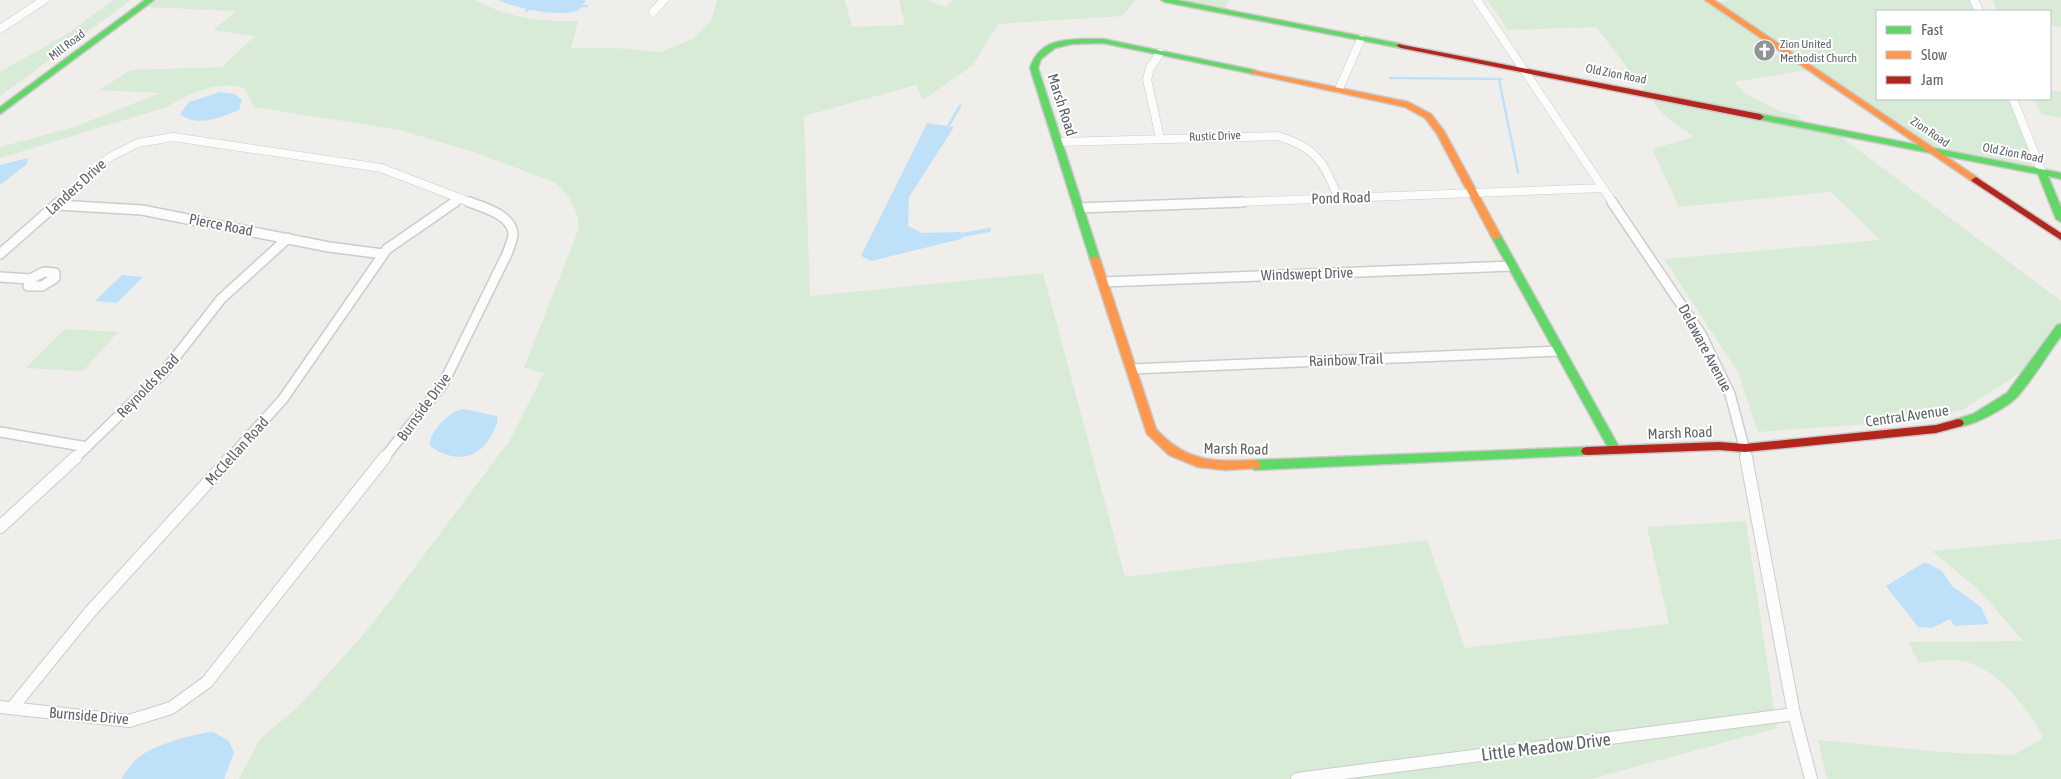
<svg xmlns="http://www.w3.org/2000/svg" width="2061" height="779" font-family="'Asap Condensed',sans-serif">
	<rect width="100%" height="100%" fill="#efeeea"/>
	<path fill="#d8ebd6" d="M113 0H131L0 96V72L67 34Z
		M157 0H475C509 18 540 22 578 21L571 48H615L660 52 693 39 711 21 717 0H845L852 27 905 25 899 0H930L929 2 946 7 953 0H1136L1122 16 998 24 973 65 923 100 916 85 804 116 810 296 1043 273 1125 577 1427 540 1465 648 1669 624 1647 527 1746 521 1777 728 1591 779H239L260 739 298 707 370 627 510 440 544 373 524 368 579 228C578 209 569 194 554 182L474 152 400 130 254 107 244 88C219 80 189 93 167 107L0 158V148L4 146 74 127 160 93 99 90 131 70 222 67 255 36 213 30 237 11 147 7Z
		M1169 0H1229L1225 11Z
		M1487 0H1703L1767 43 1752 47 1757 52 1752 53 1757 57 1782 53 1807 70 1734 82 1746 94 1782 112 1796 114 1809 126 1833 131 2061 301V330L2040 360 1964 409 1920 420 1758 432 1738 372 1664 259 1880 240 1831 192 1679 207 1652 149 1694 137 1663 114 1596 27 1508 30Z
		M1731 0H1974L1979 11H1877V99H2013L2022 120 2033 167 1932 150 1714 3Z
		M1993 0H2061V27L2050 24V11H1997Z
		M2050 90 2061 92V118L2041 114 2034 99H2050Z
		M65 329 118 332 83 371 26 368Z
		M2061 539V779H1827L1818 740 1954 753 2014 755 2043 738C2028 706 1993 662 1954 660 1943 659 1930 662 1919 663L1908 642 2023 641 1981 592 1932 551Z"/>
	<path fill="#bfe0f9" d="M499 0H586L579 10C562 18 516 9 499 0Z
		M220 92 235 94 242 100 239 110C221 117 198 128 180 114L189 102Z
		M927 123 954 127 909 197 908 226 922 233 960 232 965 234 961 239 871 261 861 256Z
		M28 158 27 164 0 185V165Z
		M122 275 143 277 117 303 95 301Z
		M463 409 497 416C499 422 495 428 492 434 478 461 454 463 430 446 428 433 450 410 463 409Z
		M1925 562 1942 571 1952 586 1981 607 1989 624 1954 626 1950 619 1932 628 1918 627 1886 586Z
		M213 732 229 741 234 753 224 779H121C127 770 133 761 142 755 155 745 196 733 213 732Z"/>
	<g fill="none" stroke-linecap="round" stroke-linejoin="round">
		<path stroke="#bfe0f9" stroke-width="2.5" d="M582 6H587
			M526 11 529 8
			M1390 78 1502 79
			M1499 80 1518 172
			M946 130 960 106"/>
		<path stroke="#bfe0f9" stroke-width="4" d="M962 235 989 230"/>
		<defs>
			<path id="street-far2" d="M1477 0 1613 203
				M1974 0 1979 11
				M653 12 664 0
				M0 29 44 0
				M1160 53 1150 68 1147 79 1160 138
				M1339 89 1361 39
				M2013 99 2042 172
				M1058 142 1277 136C1316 147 1324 162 1338 198
				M58 203 110 157 138 143 173 137 381 168 472 203
				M453 203 460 198
				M1211 203 1603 188"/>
			<path id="street-far1" d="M1612 202 1701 334 1730 394 1747 458
				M57 205 142 210 329 247 383 254
				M1078 208 1243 202
				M0 254 59 202
				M44 272 55 273V278L42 286H28L30 279Z
				M0 277 30 279
				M1103 282 1512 266
				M1132 369 1559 351
				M0 432 87 447
				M75 458 163 373 221 299 288 238
				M230 458 283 399 387 249 455 202
				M384 458 443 384 507 254C509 248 513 240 513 234 512 215 483 207 469 202"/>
			<path id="street" d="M1746 457 1794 714 1811 779
				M0 527 76 457
				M0 707 129 721 171 708 207 682 385 457
				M12 708 90 612 231 457
				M1297 779 1794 714"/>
			<path id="fast" d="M145 0H154L0 114V107Z
				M1161 0H1177L1401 44 1405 46 1401 48 1165 2Z
				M1083 39H1103L1254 70 1258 72 1254 74 1103 43 1072 44 1055 48 1041 59 1038 68 1100 259 1095 262 1090 259 1030 68C1039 42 1058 40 1083 39Z
				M1760 114 2061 173V179L2048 176 2061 207V222L2056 219 2038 174 1757 119 1756 117Z
				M1496 233 1501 236 1619 447 1621 450 1619 453H1611L1491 236Z
				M2061 324V336C2048 354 2031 382 2016 398 2006 408 1967 430 1954 426L1952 423 1954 420 1973 414 2007 393 2057 325Z
				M1587 447 1591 448 1593 451 1591 454 1587 455 1255 470 1251 468 1249 465 1251 462 1255 460Z"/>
			<path id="slow" d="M1705 0H1714L1981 180 1976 183 1973 182Z
				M1251 70 1408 102 1431 114 1444 131 1501 236 1499 238 1496 239 1491 236 1437 134 1425 118 1405 107 1254 74H1251Z
				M1095 256 1100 259 1156 429C1186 462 1213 462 1255 460L1259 462 1261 465 1259 468 1225 470 1198 467 1169 455 1147 434 1090 259Z"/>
			<path id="jam" d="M1398 44 1760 114 1764 117 1760 120 1401 48 1397 46Z
				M1976 177 2061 233V240L1973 182 1971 180Z
				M1958 419 1962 420 1964 423 1962 426 1936 433 1745 452 1719 450 1587 455 1583 454 1581 451 1583 448 1587 447 1719 442 1745 444 1936 425Z"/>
		</defs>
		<use href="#street-far2" stroke="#cbcccc" stroke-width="9"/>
		<use href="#street-far1" stroke="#cbcccc" stroke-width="12"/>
		<use href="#street" stroke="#cbcccc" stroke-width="14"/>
		<use href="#fast" stroke="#cacacb" stroke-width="3"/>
		<use href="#slow" stroke="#cacacb" stroke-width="3"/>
		<use href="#jam" stroke="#cacacb" stroke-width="3"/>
		<use href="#street-far2" stroke="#fdfcfc" stroke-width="8"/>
		<use href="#street-far1" stroke="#fdfcfc" stroke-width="9"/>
		<use href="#street" stroke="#fdfcfc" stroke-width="12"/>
		<use href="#fast" fill="#63d668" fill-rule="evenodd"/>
		<use href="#slow" fill="#ff974d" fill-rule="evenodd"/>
		<use href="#jam" fill="#b3261e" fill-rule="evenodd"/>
	</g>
	<defs>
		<symbol id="church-disc" viewBox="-11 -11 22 22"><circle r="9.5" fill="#919496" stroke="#fff"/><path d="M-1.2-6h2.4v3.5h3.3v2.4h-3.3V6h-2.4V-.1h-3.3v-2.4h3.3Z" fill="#fff"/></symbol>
	</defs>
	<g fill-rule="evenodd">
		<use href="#church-disc" x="1752" y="38" width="25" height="25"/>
	</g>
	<g text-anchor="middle" stroke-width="4" stroke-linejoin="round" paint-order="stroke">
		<g font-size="12" fill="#5f6368" stroke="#fff" text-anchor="start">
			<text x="1780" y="48">Zion United<tspan x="1780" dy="14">Methodist Church</tspan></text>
		</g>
		<g font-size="12" fill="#5f6368" stroke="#fff">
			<text transform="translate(67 45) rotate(-37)" y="4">Mill Road</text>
			<text transform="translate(1616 74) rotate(11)" y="4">Old Zion Road</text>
			<text transform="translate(1930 132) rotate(34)" y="4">Zion Road</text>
			<text transform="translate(1215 136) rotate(-2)" y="4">Rustic Drive</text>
			<text transform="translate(2013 153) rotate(11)" y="4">Old Zion Road</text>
		</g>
		<g font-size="15" fill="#5f6368" stroke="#fff">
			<text transform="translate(1062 105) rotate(72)" y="5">Marsh Road</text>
			<text transform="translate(76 187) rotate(-42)" y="5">Landers Drive</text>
			<text transform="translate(1341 198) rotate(-2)" y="5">Pond Road</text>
			<text transform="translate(221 225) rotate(11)" y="5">Pierce Road</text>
			<text transform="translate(1307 274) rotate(-2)" y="5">Windswept Drive</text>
			<text transform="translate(1705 348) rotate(62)" y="5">Delaware Avenue</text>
			<text transform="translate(1346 360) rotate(-2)" y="5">Rainbow Trail</text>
			<text transform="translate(148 386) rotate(-46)" y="5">Reynolds Road</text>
			<text transform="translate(424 407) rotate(-54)" y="5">Burnside Drive</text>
			<text transform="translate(1907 416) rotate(-8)" y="5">Central Avenue</text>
			<text transform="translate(1680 433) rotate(-2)" y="5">Marsh Road</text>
			<text transform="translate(1236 449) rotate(1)" y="5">Marsh Road</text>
			<text transform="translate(237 451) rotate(-48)" y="5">McClellan Road</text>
			<text transform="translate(89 716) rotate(5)" y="5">Burnside Drive</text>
		</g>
		<g font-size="18" fill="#5f6368" stroke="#fff">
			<text transform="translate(1546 747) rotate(-7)" y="6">Little Meadow Drive</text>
		</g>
	</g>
	<rect x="1876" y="10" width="175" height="90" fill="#ffffff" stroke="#bfc1c3"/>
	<rect x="1886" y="26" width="25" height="8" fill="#63d668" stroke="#bfc1c3"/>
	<text x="1921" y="35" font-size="15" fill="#5f6368">Fast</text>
	<rect x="1886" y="51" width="25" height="8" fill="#ff974d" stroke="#bfc1c3"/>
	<text x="1921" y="60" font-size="15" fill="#5f6368">Slow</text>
	<rect x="1886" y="76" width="25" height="8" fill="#b3261e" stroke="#bfc1c3"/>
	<text x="1921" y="85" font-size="15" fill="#5f6368">Jam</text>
</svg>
